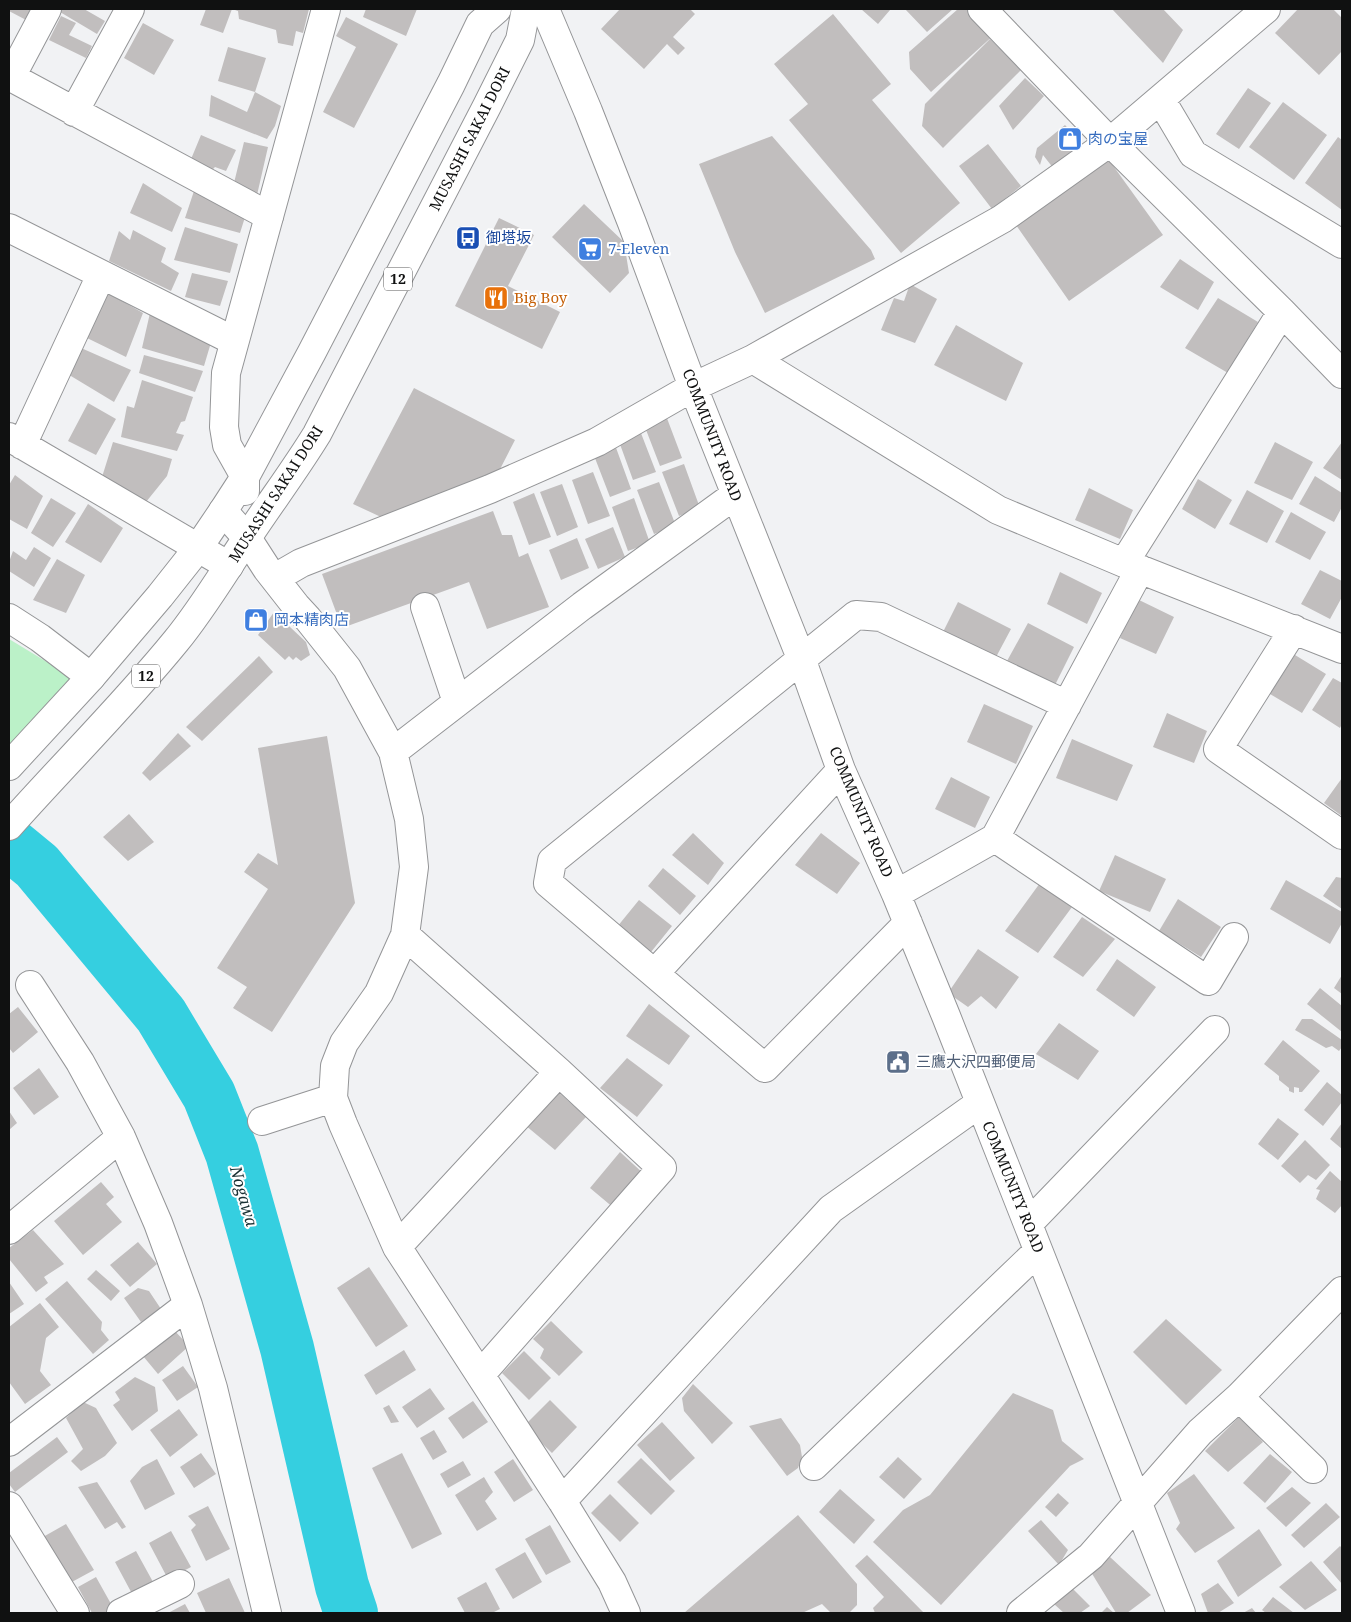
<svg xmlns="http://www.w3.org/2000/svg" width="1351" height="1622" font-family="'Noto Serif','Noto Sans JP',serif">
	<rect width="100%" height="100%" fill="#f1f2f4"/>
	<path fill="#bbf1c8" d="M9 639 75 679 9 750Z"/>
	<g fill="none" stroke-linecap="round" stroke-linejoin="round">
		<path stroke="#35cfe0" stroke-width="54" d="M9 843 37 866 161 1015 209 1095 232 1153 287 1348 342 1586 351 1613"/>
	</g>
	<path fill="#c1bebe" d="M9 9H34L28 21 9 11Z
		M62 9H84L105 21 97 34 60 12Z
		M206 9H309L303 33 296 31 293 46 278 43 276 30 239 19 238 11 232 9 223 33 200 25Z
		M366 9H417L406 36 363 17Z
		M620 9H690L695 14 673 37 685 48 678 55 667 44 644 69 601 29Z
		M861 9H889L890 10 878 24Z
		M905 9H953L927 32Z
		M958 9H972L995 34 931 92 910 69 909 52Z
		M1112 9H1163L1183 30 1163 63Z
		M1298 9H1333L1342 18V51L1319 75 1275 33Z
		M833 14 891 84 872 100 960 203 901 253 789 120 808 104 774 64Z
		M61 16 76 23 69 35 92 46 86 58 49 40Z
		M346 17 398 44 354 128 323 112 356 47 336 36Z
		M143 23 174 40 154 75 124 58Z
		M990 39 1021 70 943 148 922 126 925 104Z
		M228 47 266 58 255 92 218 81Z
		M1025 78 1044 96 1013 130 999 106Z
		M1248 88 1271 103 1239 149 1216 134Z
		M255 92 281 106 275 126 267 139 209 116 211 95 247 112Z
		M1283 102 1327 135 1294 180 1249 147Z
		M1065 125 1083 145 1054 169 1043 155 1040 165 1035 157 1037 148Z
		M201 135 236 150 226 171 215 167 208 174 189 164Z
		M772 136 871 250 875 259 765 313 735 252 699 164Z
		M1338 137 1342 140V210L1305 183Z
		M244 142 268 147 257 195 233 187Z
		M988 144 1021 186 992 209 959 166Z
		M1109 160 1163 235 1069 301 1016 225Z
		M143 183 182 208 172 232 130 213Z
		M194 191 246 214 240 233 185 218Z
		M584 204 624 242 629 273 610 293 552 237Z
		M499 218 534 235 508 286 560 312 542 349 455 306Z
		M185 227 238 244 230 273 174 260Z
		M133 230 166 248 161 262 179 273 171 291 109 261 119 231 130 240Z
		M1180 259 1214 282 1198 310 1160 287Z
		M192 273 228 281 220 306 185 297Z
		M910 284 937 299 915 343 881 330 894 298 904 301Z
		M108 293 143 313 126 357 87 338Z
		M1218 298 1258 322 1228 373 1185 348Z
		M150 313 212 339 204 366 142 348Z
		M956 325 1023 363 1006 401 934 365Z
		M72 344 131 370 114 402 61 370Z
		M144 355 203 371 195 392 139 373Z
		M142 380 193 397 185 421 181 422 176 433 184 435 177 451 121 437 127 406 134 408Z
		M414 388 515 440 497 475 381 517 353 504Z
		M88 403 116 419 96 455 68 441Z
		M665 413 682 458 660 466 643 422Z
		M639 428 656 472 633 480 617 436Z
		M113 442 172 459 167 476 146 502 102 477Z
		M1275 442 1313 462 1292 500 1254 483Z
		M1342 442V480L1323 468Z
		M615 445 631 489 610 497 593 453Z
		M684 464 700 508 679 516 662 472Z
		M593 472 610 516 588 524 572 480Z
		M15 475 43 496 27 529 9 519V485Z
		M1315 476 1342 493V507L1334 522 1299 504Z
		M1198 479 1232 500 1215 529 1182 509Z
		M659 482 676 526 654 534 637 490Z
		M562 484 578 527 557 536 540 492Z
		M1089 488 1133 510 1120 539 1075 520Z
		M1247 490 1284 511 1267 543 1229 524Z
		M534 493 551 537 529 545 513 502Z
		M51 498 76 513 53 547 31 533Z
		M634 498 650 543 628 551 612 507Z
		M88 504 123 528 101 563 65 542Z
		M493 511 502 535H512L519 557 528 553 549 607 487 629 469 582 342 628 322 574Z
		M1291 512 1326 532 1310 560 1275 542Z
		M613 527 625 557 598 569 585 539Z
		M577 538 589 568 561 580 549 550Z
		M34 547 51 558 34 587 9 571V562L13 551 26 560Z
		M57 559 85 575 66 613 33 600Z
		M1320 570 1342 581V597L1330 619 1301 604Z
		M1060 572 1102 593 1087 624 1047 604Z
		M1137 599 1174 617 1156 654 1120 638Z
		M958 602 1011 629 995 659 942 634Z
		M274 612 306 642 310 655 301 661 296 657 293 660 289 656 285 660 258 635Z
		M1028 623 1074 647 1055 685 1007 661Z
		M1295 655 1326 674 1302 713 1270 694Z
		M259 656 273 672 202 741 186 727Z
		M1333 678 1342 683V724L1340 728 1312 710Z
		M984 704 1033 726 1016 764 967 742Z
		M1167 713 1207 731 1194 763 1153 747Z
		M178 733 191 746 150 781 142 773Z
		M327 736 355 903 272 1032 233 1008 247 987 217 968 268 889 244 872 258 853 278 865 258 748Z
		M1072 739 1133 765 1117 801 1056 778Z
		M951 777 990 797 975 828 935 809Z
		M1342 778V816L1324 803Z
		M129 814 154 842 128 861 103 837Z
		M693 833 724 863 708 885 672 855Z
		M821 833 860 863 837 894 795 865Z
		M1115 855 1166 879 1150 912 1099 891Z
		M663 868 696 896 680 915 648 886Z
		M1336 877 1342 878V909L1323 896Z
		M1286 880 1342 912V923L1330 944 1270 909Z
		M1040 883 1072 907 1038 953 1005 931Z
		M1178 899 1221 927 1201 957 1159 931Z
		M639 900 672 926 651 952 617 927Z
		M1082 917 1115 939 1083 977 1053 957Z
		M978 949 1019 977 996 1009 981 996 968 1007 948 993Z
		M1117 959 1156 987 1134 1017 1096 990Z
		M1342 975V994L1334 988Z
		M1320 988 1342 1006V1032L1307 1004Z
		M649 1004 690 1036 669 1065 626 1036Z
		M18 1007 38 1032 13 1053 9 1048V1014Z
		M1302 1019H1312L1342 1040V1047L1339 1051 1332 1046 1326 1048 1295 1030Z
		M1059 1023 1099 1051 1078 1080 1036 1054Z
		M1283 1040 1320 1071 1302 1092H1299V1088L1294 1087V1093L1289 1091V1088L1279 1080V1076L1264 1064Z
		M627 1058 663 1085 637 1117 600 1088Z
		M39 1068 59 1097 34 1115 13 1088Z
		M1327 1082 1342 1095V1102L1323 1126 1304 1110Z
		M557 1091 586 1117 555 1150 525 1125Z
		M9 1111 17 1123 9 1130Z
		M1278 1118 1299 1134 1278 1160 1258 1144Z
		M1342 1123V1149L1330 1139Z
		M1305 1140 1330 1165 1316 1180 1308 1175 1300 1183 1281 1166Z
		M620 1152 645 1175 615 1209 590 1188Z
		M1330 1171 1342 1182V1205L1335 1213 1316 1199 1320 1190 1316 1189Z
		M101 1182 114 1197 106 1204 122 1222 83 1255 54 1221Z
		M33 1230 64 1264 44 1277 48 1283 36 1292 9 1259V1248Z
		M138 1242 157 1264 130 1287 110 1265Z
		M369 1267 408 1326 376 1347 337 1288Z
		M96 1270 120 1291 111 1301 87 1279Z
		M67 1281 102 1322 101 1330 109 1340 93 1354 45 1299Z
		M9 1282 24 1304 9 1314Z
		M138 1288 149 1291 161 1309 141 1322 124 1298Z
		M40 1303 59 1327 46 1338 40 1371 51 1385 25 1404 9 1382V1327Z
		M1166 1319 1222 1370 1186 1405 1133 1352Z
		M551 1321 583 1352 559 1376 540 1358 544 1349 533 1339Z
		M173 1329 189 1346 158 1374 143 1356Z
		M404 1350 416 1370 376 1395 364 1375Z
		M524 1351 551 1378 529 1400 502 1373Z
		M183 1366 198 1387 177 1401 162 1380Z
		M135 1377 155 1387 158 1411 132 1431 113 1405 120 1400 115 1392Z
		M693 1384 733 1423 712 1444 684 1411 682 1398Z
		M430 1388 445 1409 417 1428 402 1407Z
		M1013 1393 1053 1410 1062 1441 1084 1459 1070 1466 941 1605 873 1542 903 1510 930 1495Z
		M550 1400 577 1427 552 1453 524 1426Z
		M473 1401 488 1422 463 1439 448 1418Z
		M83 1402 96 1408 117 1443 105 1456 81 1471 71 1461 83 1449 66 1418Z
		M389 1405 399 1422 391 1423 383 1408Z
		M179 1409 198 1435 170 1457 150 1430Z
		M1240 1416 1263 1442 1228 1472 1205 1451Z
		M781 1418 800 1445 802 1457 798 1468 787 1476 749 1426Z
		M662 1422 695 1458 670 1481 637 1445Z
		M434 1430 447 1452 433 1460 420 1438Z
		M57 1437 68 1452 15 1492 9 1484V1473Z
		M201 1453 216 1474 194 1488 180 1467Z
		M402 1453 442 1534 412 1549 372 1468Z
		M1270 1454 1292 1472 1265 1503 1243 1483Z
		M898 1457 922 1479 904 1499 879 1477Z
		M641 1458 675 1491 651 1515 617 1482Z
		M157 1459 175 1494 145 1510 130 1481 142 1467Z
		M513 1459 533 1490 514 1502 494 1472Z
		M463 1461 471 1475 448 1488 440 1474Z
		M1194 1474 1235 1528 1195 1553 1176 1529 1180 1523 1167 1493Z
		M484 1477 493 1492 485 1501 497 1519 477 1531 455 1495Z
		M97 1482 126 1527 122 1529 117 1522 105 1529 78 1487Z
		M1292 1487 1311 1503 1286 1527 1266 1508Z
		M840 1489 875 1520 854 1544 819 1512Z
		M1058 1493 1069 1503 1056 1517 1045 1507Z
		M610 1494 639 1523 620 1542 591 1513Z
		M1326 1503 1340 1517 1304 1548 1291 1535Z
		M208 1506 230 1549 206 1561 191 1530 196 1525 188 1516Z
		M798 1515 857 1584V1605L849 1613H831L822 1604 802 1613H684Z
		M1041 1520 1068 1550 1059 1565 1028 1531Z
		M66 1524 94 1570 70 1583 43 1537Z
		M550 1525 571 1562 546 1575 525 1539Z
		M1259 1529 1282 1565 1238 1597 1217 1561Z
		M171 1531 191 1567 168 1579 149 1543Z
		M1340 1546 1342 1548V1584L1323 1562Z
		M136 1551 158 1591 137 1603 115 1562Z
		M525 1552 542 1582 513 1599 495 1569Z
		M867 1555 924 1613H875L873 1608 884 1597 855 1566Z
		M1110 1557 1151 1595 1127 1613H1116L1091 1572Z
		M1311 1561 1337 1590 1305 1610 1279 1587Z
		M96 1577 115 1611 112 1613H92L78 1587Z
		M229 1578 245 1613H206L197 1593Z
		M486 1582 500 1609 492 1613H465L457 1598Z
		M1218 1583 1234 1603 1218 1613H1208L1201 1594Z
		M1071 1587 1090 1606 1080 1613H1064L1054 1604Z
		M1273 1597 1294 1613H1266L1262 1610Z
		M185 1604 190 1613H168Z
		M1107 1607 1114 1613H1101Z
		M1252 1608 1256 1613H1243Z"/>
	<g fill="none" stroke-linecap="round" stroke-linejoin="round">
		<defs>
			<path id="minor" d="M545 9 588 111 632 223 693 387 801 658 841 770 896 894 946 1016 1181 1613
				M982 9 1110 142 1282 312 1342 374
				M9 76 269 216
				M11 77 47 9
				M1161 100 1193 154 1342 244
				M74 112 130 9
				M9 228 234 341
				M753 359 998 510 1124 563 1342 649
				M9 437 229 566
				M22 445 101 275
				M223 511 247 538 267 569 296 606 308 619 347 668 393 752 409 819 414 867 405 935 379 993 344 1043 335 1066 333 1098 343 1124 397 1247 562 1501 612 1582 626 1613
				M1124 563 1282 312
				M275 578 301 563 490 489 597 442 693 387 753 359 1002 219 1110 142 1266 9
				M425 607 457 702
				M9 618 40 638 91 677
				M1294 629 1218 749 1342 835
				M393 752 582 606 735 495
				M995 838 1208 981 1234 937
				M896 894 995 838 1140 569
				M908 923 765 1068 548 883 552 861 856 615 881 617 1067 705
				M405 935 559 1072 662 1168 481 1374
				M655 973 841 770
				M30 985 80 1062 121 1137 158 1223 188 1305 213 1388 267 1613
				M262 1121 333 1098
				M1028 1224 1215 1030
				M9 1230 121 1137
				M397 1247 559 1072
				M1239 1397 1313 1469
				M9 1442 188 1305
				M814 1466 1038 1251
				M562 1501 831 1209 980 1103
				M9 1506 75 1613
				M121 1613 180 1584
				M1021 1613 1091 1556 1200 1432 1239 1397 1342 1291"/>
			<path id="major" d="M245 491V477L227 445 224 427 226 373 326 9
				M9 766 91 677 160 596 198 548 223 511 245 477 312 352 451 84 480 24 497 9
				M9 826C64 764 124 705 176 641 203 608 224 572 247 538 270 503 295 470 317 434L487 106 520 40 526 9"/>
		</defs>
		<use href="#minor" stroke="#949597" stroke-width="30"/>
		<use href="#major" stroke="#949597" stroke-width="30"/>
		<use href="#minor" stroke="#fff" stroke-width="28"/>
		<use href="#major" stroke="#fff" stroke-width="28"/>
	</g>
	<defs>
		<symbol id="shop-square" viewBox="-11 -11 22 22"><rect x="-9" y="-9" width="18" height="18" rx="4" fill="#3f7fe0" stroke="#fff"/><path d="M-5-2.5h2.3a2.7 3.5 0 0 1 5.4 0H5L5.5 6h-11ZM-1.5-2.5h3a1.5 2.3 0 0 0-3 0Z" fill="#fff"/></symbol>
		<symbol id="bus-square" viewBox="-11 -11 22 22"><rect x="-9" y="-9" width="18" height="18" rx="4" fill="#1a4fb4" stroke="#fff"/><path d="M-5-6H5V4H4V6H2V4H-2V6H-4V4H-5ZM-3.5-4V0h7V-4ZM-3.5 1.2v1.5H-2V1.2ZM2 1.2v1.5H3.5V1.2Z" fill="#fff"/></symbol>
		<symbol id="supermarket-square" viewBox="-11 -11 22 22"><rect x="-9" y="-9" width="18" height="18" rx="4" fill="#3f7fe0" stroke="#fff"/><path d="M-6-5.5h2.5l.6 2H6L4.5 2H-2.5L-4.4-4H-6ZM-1.5 3.2a1.3 1.3 0 1 0 .1 0ZM3 3.2a1.3 1.3 0 1 0 .1 0Z" fill="#fff"/></symbol>
		<symbol id="restaurant-square" viewBox="-11 -11 22 22"><rect x="-9" y="-9" width="18" height="18" rx="4" fill="#e8710a" stroke="#fff"/><path d="M-5-6h1v4h1v-4h1v4h1v-4h1v5L-1.5 .5V6h-2V.5L-5-1ZM5-6V6H3V1.5H1.5Q1.5-4 5-6Z" fill="#fff"/></symbol>
		<symbol id="civic-square" viewBox="-11 -11 22 22"><rect x="-9" y="-9" width="18" height="18" rx="4" fill="#5c6f8a" stroke="#fff"/><path d="M-.6-6.5H3V-4.5H.6V-3L4-1V1h2V6H-6V1h2V-1L-.6-3ZM-1.2 2.5V6h2.4V2.5Z" fill="#fff"/></symbol>
	</defs>
	<g fill-rule="evenodd">
		<use href="#shop-square" x="1056" y="125" width="28" height="28"/>
		<use href="#bus-square" x="454" y="224" width="28" height="28"/>
		<use href="#supermarket-square" x="576" y="235" width="28" height="28"/>
		<use href="#restaurant-square" x="482" y="284" width="28" height="28"/>
		<use href="#shop-square" x="242" y="606" width="28" height="28"/>
		<use href="#civic-square" x="884" y="1048" width="28" height="28"/>
	</g>
	<g text-anchor="middle" stroke-width="4" stroke-linejoin="round" paint-order="stroke">
		<g fill="#fff" stroke="#585858" stroke-width="1">
			<rect x="384" y="267.5" width="28" height="23" rx="4"/>
			<rect x="132" y="664.5" width="28" height="23" rx="4"/>
		</g>
		<g font-size="14" font-weight="bold" fill="#101111">
			<text x="398" y="284">12</text>
			<text x="146" y="681">12</text>
		</g>
		<g font-size="15" fill="#101111" stroke="#fff">
			<text transform="translate(470 139) rotate(-63)" y="5">MUSASHI SAKAI DORI</text>
			<text transform="translate(712 435) rotate(69)" y="5">COMMUNITY ROAD</text>
			<text transform="translate(276 494) rotate(-57)" y="5">MUSASHI SAKAI DORI</text>
			<text transform="translate(861 812) rotate(67)" y="5">COMMUNITY ROAD</text>
			<text transform="translate(1013 1187) rotate(68)" y="5">COMMUNITY ROAD</text>
		</g>
		<g font-size="15" fill="#366cbe" stroke="#fff" text-anchor="start">
			<text x="1088" y="144">肉の宝屋</text>
			<text x="608" y="254">7-Eleven</text>
			<text x="274" y="625">岡本精肉店</text>
		</g>
		<g font-size="15" fill="#164399" stroke="#fff" text-anchor="start">
			<text x="486" y="243">御塔坂</text>
		</g>
		<g font-size="15" fill="#c56008" stroke="#fff" text-anchor="start">
			<text x="514" y="303">Big Boy</text>
		</g>
		<g font-size="15" fill="#4e5e75" stroke="#fff" text-anchor="start">
			<text x="916" y="1067">三鷹大沢四郵便局</text>
		</g>
		<g font-size="16" font-style="italic" fill="#183033" stroke="#fff">
			<text transform="translate(244 1196) rotate(74)" y="6">Nogawa</text>
		</g>
	</g>
	<rect width="1351" height="1622" fill="none" stroke="#101111" stroke-width="20"/>
</svg>
